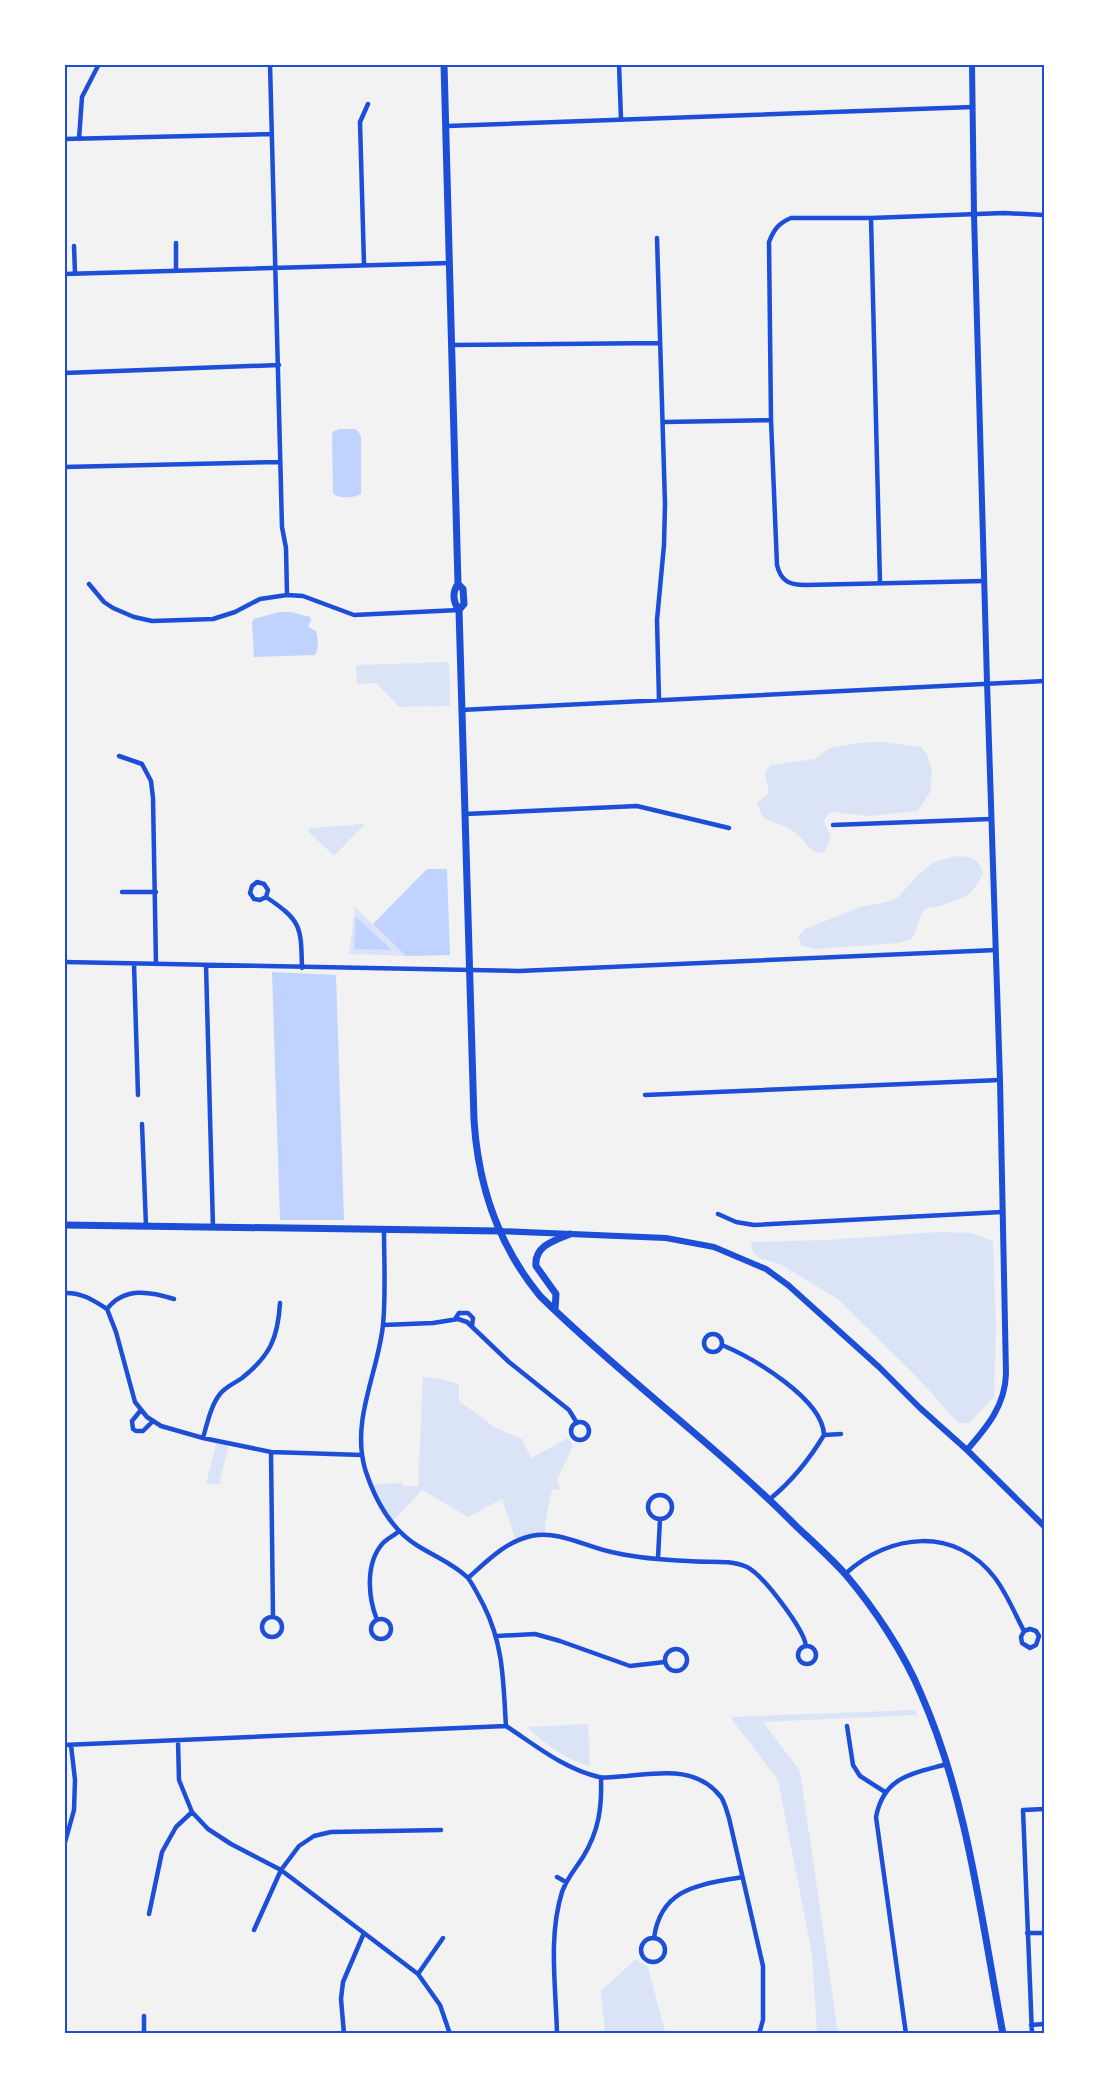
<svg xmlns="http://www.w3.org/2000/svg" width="1109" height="2098" font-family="'Alegreya Sans',sans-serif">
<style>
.green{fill:#dbe4f7}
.water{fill:#bfd3fe}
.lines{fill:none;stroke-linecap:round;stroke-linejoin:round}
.minor{stroke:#1d4ed8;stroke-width:4.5}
.tertiary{stroke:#1d4ed8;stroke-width:6}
.secondary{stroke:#1d4ed8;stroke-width:7}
.neatline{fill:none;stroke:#1d4ed8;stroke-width:2}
</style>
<rect width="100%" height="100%" fill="#f2f2f2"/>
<!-- green -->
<path class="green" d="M 449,662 L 450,706 L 399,707 L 376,683 L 357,684 L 356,665 Z
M 883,742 L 921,747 L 927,754 L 932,771 L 930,792 L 918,811 L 868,816 L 832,812 L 827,814 L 824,822 L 831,837 L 824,853 C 808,853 806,840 794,832 C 785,826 773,822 763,818 L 757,803 L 769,793 L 765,773 L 770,765 L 815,759 L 830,748 L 858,743 Z
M 365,824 L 334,856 L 308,831 L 310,828 Z
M 957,856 C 971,857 979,858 983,873 C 971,898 965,897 940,906 C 936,907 929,907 926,909 C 920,912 917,931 912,939 L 899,943 L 815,949 L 801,945 L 798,936 L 805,929 L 860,907 L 886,902 L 898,897 L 920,873 L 934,862 Z
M 355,907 L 406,956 L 349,954 Z
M 938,1232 L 971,1233 L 993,1241 L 996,1327 L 994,1397 L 969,1423 L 958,1423 L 917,1377 L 839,1300 L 780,1264 L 759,1258 L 752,1250 L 751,1242 L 827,1240 Z
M 423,1377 L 436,1378 L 459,1384 L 459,1401 L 496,1428 L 522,1439 L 531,1458 L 568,1438 L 573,1446 L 557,1480 L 560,1489 L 552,1490 L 545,1524 L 545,1535 L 516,1541 L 502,1499 L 468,1517 L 422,1490 L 391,1523 L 371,1484 L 403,1483 L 403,1486 L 418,1486 Z
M 217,1441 L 229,1444 L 220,1480 L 221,1484 L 206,1484 Z
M 915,1710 L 918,1715 L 763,1722 L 800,1771 L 838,2033 L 817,2033 L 812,1954 L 778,1780 L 730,1717 Z
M 588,1724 L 590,1766 C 568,1761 544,1743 527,1727 Z
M 636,1959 L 648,1967 L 665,2032 L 605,2033 L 601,1991 Z"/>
<!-- water -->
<path class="water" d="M 340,429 L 354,429 L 358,431 L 361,437 L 361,494 C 354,498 338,499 333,493 L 332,434 L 334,431 Z
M 279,612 L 291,612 L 310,617 L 311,620 L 308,627 L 316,631 C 318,638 319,649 315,655 L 254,657 L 252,622 L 254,619 Z
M 427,869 L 447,869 L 450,955 L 406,956 L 373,924 Z
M 356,917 L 391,949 L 391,950 L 354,949 Z
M 272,972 L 336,975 L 344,1220 L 280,1220 Z"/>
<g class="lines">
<!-- minor -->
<path class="minor" d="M 270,64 L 282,527 L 286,548 L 287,595
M 619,64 L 621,119
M 447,126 L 973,107
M 64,139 L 272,134
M 79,139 L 82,97 L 99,64
M 871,218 L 880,583
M 657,238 L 665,504 L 664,545 L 657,620 L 659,700
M 176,243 L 176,270
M 74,246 L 75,273
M 364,264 L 360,122 L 368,104
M 64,274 L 450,263
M 451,345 L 660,343
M 64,373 L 279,365
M 664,422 L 771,420
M 64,467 L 280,462
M 984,581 L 806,585 C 790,585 781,582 777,565 L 771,420 L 769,242 C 774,229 779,223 791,218 L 871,218 L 1004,213 L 1044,215
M 89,584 L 104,602 L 113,608 L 134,617 L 152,621 L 213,619 L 235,612 L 260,599 L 287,595 L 303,596 L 354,615 L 459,610
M 461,710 L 1044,681
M 119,756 L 142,764 L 151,781 L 153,798 L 156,964
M 465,814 L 637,806 L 729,828
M 833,825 L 991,819
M 122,892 L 156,892
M 266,897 L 260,900 L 254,899 L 250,893 L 252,886 L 257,882 L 264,884 L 268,890 L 266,897 C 302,921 301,927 302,968
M 64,962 L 519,971 L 996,950
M 134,964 L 138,1095
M 206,965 L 213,1228
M 645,1095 L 1000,1080
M 142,1124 L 146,1226
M 718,1214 L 736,1222 L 754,1225 L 1002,1212
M 384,1229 C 384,1261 386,1294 383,1325 C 378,1373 351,1420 365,1469 C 375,1500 390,1529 418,1546 C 434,1556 454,1564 468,1578 C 474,1586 479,1597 484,1606 C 504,1647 503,1681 506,1726
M 64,1293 C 81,1292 93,1300 107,1309 C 124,1287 149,1291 174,1299
M 107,1309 L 116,1332 L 135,1402 L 147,1417 L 161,1426 L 203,1438 L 271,1452 L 362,1455
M 455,1319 L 459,1313 L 468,1313 L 473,1318 L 472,1326
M 383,1325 L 433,1323 L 458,1319 L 467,1322 L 509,1362 L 569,1410 L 577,1423
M704 1343a9 9 0 1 1 18 0a9 9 0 1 1-18 0Z
M 722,1345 C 753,1358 823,1399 824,1435 C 809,1460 792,1481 770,1499
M 141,1410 L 132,1421 L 133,1429 L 136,1431 L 143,1431 L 153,1421
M571 1431a9 9 0 1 1 18 0a9 9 0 1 1-18 0Z
M 824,1435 L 841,1434
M 203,1438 C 207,1424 211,1405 220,1394 C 225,1387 235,1383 242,1378 C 270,1356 278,1338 280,1303
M 271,1452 L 273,1617
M648 1507a12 12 0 1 1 24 0a12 12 0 1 1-24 0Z
M 658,1558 L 660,1519
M 845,1574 C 890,1533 955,1526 995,1578 C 1007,1594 1015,1614 1024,1631 L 1021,1637 L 1022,1643 L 1030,1648 L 1036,1645 L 1039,1636 L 1036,1631 L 1030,1629 L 1024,1631
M 468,1578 C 487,1561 505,1542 531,1536 C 561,1530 587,1548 616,1553 C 639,1558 664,1560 688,1561 C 708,1563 729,1559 747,1567 C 763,1575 804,1629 806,1646
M262 1627a10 10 0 1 1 20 0a10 10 0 1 1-20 0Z
M371 1629a10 10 0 1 1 20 0a10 10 0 1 1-20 0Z
M 377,1620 C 368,1597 365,1563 383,1543 C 387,1539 393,1536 398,1532
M 497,1636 L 535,1634 L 560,1641 L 630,1666 L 665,1662
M798 1655a9 9 0 1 1 18 0a9 9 0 1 1-18 0Z
M665 1660a11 11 0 1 1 22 0a11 11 0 1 1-22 0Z
M 506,1726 C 535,1745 564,1769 599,1777 C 608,1779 618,1776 627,1776 C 661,1773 697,1766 721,1797 C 725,1803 727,1812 729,1818 L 763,1966 L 763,2020 L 759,2034
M 847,1726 L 853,1765 L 860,1776 L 885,1792
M 178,1741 L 179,1780 L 192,1812 L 208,1829 L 231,1844 L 281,1870 L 418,1974 L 440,2005 L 450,2034
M 64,1745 L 506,1726
M 64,1846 L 74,1810 L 75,1780 L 71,1745
M 557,1877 L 566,1882
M 149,1914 L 162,1852 L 176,1827 L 192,1812
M 254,1930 L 281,1870 L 299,1846 L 314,1836 L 331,1832 L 441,1830
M 1027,1933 L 1044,1933
M 654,1938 C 661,1887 700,1885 742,1877
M641 1950a12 12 0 1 1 24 0a12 12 0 1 1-24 0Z
M 418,1974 L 443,1938
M 144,2016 L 144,2034
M 1031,2025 L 1044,2024
M 344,2034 L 341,1999 L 343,1982 L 364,1933
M 557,2034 C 556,1987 548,1937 562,1892 C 567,1878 576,1868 583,1857 C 599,1831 602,1807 601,1778
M 906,2034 L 876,1817 C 884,1776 912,1774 947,1764
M 1032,2034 L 1023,1810 L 1044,1809"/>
<!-- tertiary -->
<path class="tertiary" d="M 499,1231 L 666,1238 L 714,1247 L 766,1269 L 788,1285 L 879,1367 L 920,1408 L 967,1450 L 1044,1526
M 967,1450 C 987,1427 1005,1406 1006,1374 L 1000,1080 L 987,682 L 974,214 L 972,64"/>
<!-- secondary -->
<path class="secondary" d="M 444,64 L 458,584 C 452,592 453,602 459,610 L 474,1120 C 478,1185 498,1245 540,1296 C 622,1377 716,1445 797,1527 C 813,1542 831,1558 846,1575 C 874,1608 904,1653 921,1694 C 968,1801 981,1919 1003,2034
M 458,584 L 463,589 L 464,604 L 459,610
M 64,1225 L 499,1231
M 555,1310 L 556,1294 L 536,1266 C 534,1246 555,1240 570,1234"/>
</g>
<!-- border -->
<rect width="1109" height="2098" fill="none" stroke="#ffffff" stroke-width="132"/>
<rect x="66" y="66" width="977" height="1966" class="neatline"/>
</svg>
